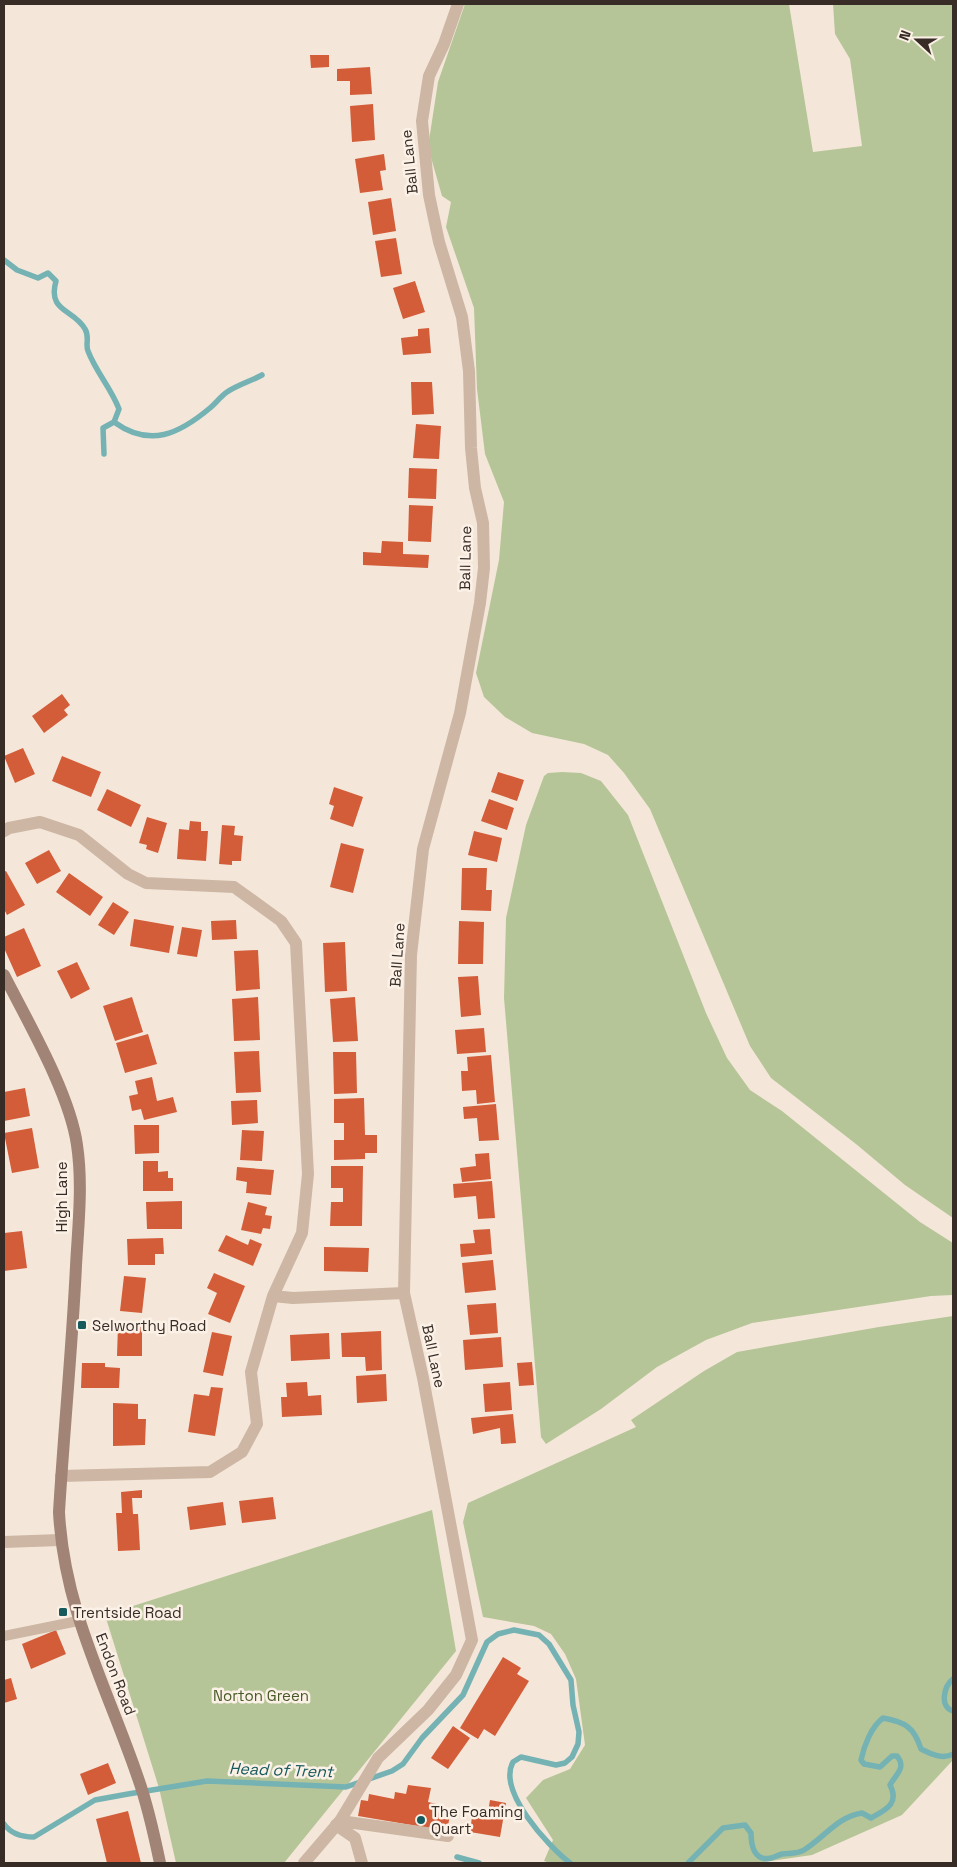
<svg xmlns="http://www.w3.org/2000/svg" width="957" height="1867" font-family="'Space Grotesk',sans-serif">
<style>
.green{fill:#b6c598}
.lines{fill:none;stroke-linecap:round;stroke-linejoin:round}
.stream{stroke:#75b2b4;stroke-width:5.5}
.building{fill:#d35c39}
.service{stroke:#cdb6a4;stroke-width:10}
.minor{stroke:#cdb6a4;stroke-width:12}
.tertiary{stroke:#cdb6a4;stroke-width:12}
.secondary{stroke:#a18475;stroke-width:12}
.poi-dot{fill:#175a5e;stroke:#fbf1e6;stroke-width:2}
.labels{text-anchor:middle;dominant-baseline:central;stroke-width:5;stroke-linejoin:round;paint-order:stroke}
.street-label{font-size:15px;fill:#382c26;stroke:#fbf1e6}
.poi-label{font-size:15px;fill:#382c26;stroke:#fbf1e6;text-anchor:start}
.park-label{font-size:15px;fill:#475927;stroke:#fbf1e6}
.water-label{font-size:16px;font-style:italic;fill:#175a5e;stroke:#fbf1e6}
</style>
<rect width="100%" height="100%" fill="#f4e7d9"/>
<!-- green -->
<path class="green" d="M 465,4 L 789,4 L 813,152 L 862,146 L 850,59 L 835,34 L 833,4 L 953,4 L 953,1218 L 905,1185 L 856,1144 L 771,1078 L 750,1046 L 650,809 L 624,773 L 608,755 L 584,744 L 532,733 L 505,717 L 484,697 L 476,673 L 499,560 L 504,502 L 485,454 L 477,389 L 474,308 L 446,227 L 451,202 L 442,196 L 428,147 L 438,82 Z
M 562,772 L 581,773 L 601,781 L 628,815 L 706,1013 L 727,1058 L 750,1090 L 782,1111 L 920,1222 L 953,1243 L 953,1295 L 931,1296 L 752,1323 L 706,1340 L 657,1367 L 601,1409 L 546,1444 L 541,1437 L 504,998 L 506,918 L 526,825 L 544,776 L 548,773 Z
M 953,1316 L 953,1760 L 902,1815 L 812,1855 L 757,1863 L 550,1863 L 544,1861 L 553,1840 L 526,1798 L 543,1780 L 570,1769 L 585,1745 L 576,1679 L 565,1654 L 551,1634 L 534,1626 L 483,1617 L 463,1522 L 468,1503 L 636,1427 L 631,1420 L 704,1371 L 737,1352 L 879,1327 Z
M 432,1510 L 456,1651 L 284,1863 L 176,1863 L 159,1788 L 105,1615 Z"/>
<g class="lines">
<!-- stream -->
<path class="stream" d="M 4,260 L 17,270 L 38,278 L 48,273 L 56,281 C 47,312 74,309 85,329 C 90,337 85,344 88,351 C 96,372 111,388 119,409 L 114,422 L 103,428 L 104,454
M 114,422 C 150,448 179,434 210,408 C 216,403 221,396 227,392 C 237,385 251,381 262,375
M 953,1679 C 944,1686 939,1707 953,1711
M 4,1824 C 11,1834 22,1837 34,1837 L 95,1800 L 128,1794 L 207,1781 L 346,1787 L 392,1771 L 403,1764 L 422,1738 L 463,1695 L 487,1642 L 498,1634 L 514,1630 L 539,1635 L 549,1644 L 571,1680 L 573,1705 L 579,1732 L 578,1744 L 572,1757 L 565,1763 L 556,1765 L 521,1757 L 513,1762 C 497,1791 548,1846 570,1863
M 457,1857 L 479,1863
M 688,1863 L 723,1828 L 745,1825 L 751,1833 C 751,1845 754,1862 771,1858 C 775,1857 778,1855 782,1854 C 789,1853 798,1854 804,1850 C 825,1837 837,1817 862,1813 L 871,1818 C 885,1810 900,1804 890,1785 C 895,1775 907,1768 897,1756 L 892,1756 L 880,1767 L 864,1764 L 861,1760 C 864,1746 871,1727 883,1718 C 905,1722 914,1727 921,1749 C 931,1754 943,1760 953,1754"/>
</g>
<!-- building -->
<path class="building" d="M 310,55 L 329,55 L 329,67 L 311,68 Z
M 370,67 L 372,94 L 350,95 L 350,81 L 337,81 L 337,69 Z
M 373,104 L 375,140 L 352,142 L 350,106 Z
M 384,154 L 386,170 L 380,171 L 383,190 L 360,193 L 355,159 Z
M 391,198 L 396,231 L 373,235 L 368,202 Z
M 396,238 L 402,274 L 381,277 L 375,241 Z
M 415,281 L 425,312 L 403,319 L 393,288 Z
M 429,328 L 431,353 L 403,355 L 401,338 L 418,336 L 418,329 Z
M 411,382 L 432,382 L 434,414 L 412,415 Z
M 416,424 L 441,426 L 439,459 L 413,458 Z
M 409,468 L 437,469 L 436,499 L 408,498 Z
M 409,505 L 433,506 L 431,542 L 408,541 Z
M 382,541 L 403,542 L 403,554 L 429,555 L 428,568 L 363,565 L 363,552 L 381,553 Z
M 62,694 L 70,705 L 64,710 L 68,715 L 44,733 L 32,716 Z
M 23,748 L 35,774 L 15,783 L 4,756 Z
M 62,756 L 101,772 L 91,797 L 52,781 Z
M 498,772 L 524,780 L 517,801 L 491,792 Z
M 334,787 L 363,797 L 353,827 L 330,819 L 334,806 L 329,804 Z
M 107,789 L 141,805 L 131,827 L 97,810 Z
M 489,799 L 514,808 L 507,830 L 481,821 Z
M 147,817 L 167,823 L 158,853 L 146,849 L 147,845 L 139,843 Z
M 190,821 L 201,822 L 201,831 L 208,831 L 206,861 L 177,859 L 179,829 L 189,830 Z
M 222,825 L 235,826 L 234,835 L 243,836 L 241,861 L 232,861 L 232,865 L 219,864 Z
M 474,831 L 502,838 L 497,862 L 468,855 Z
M 341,843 L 364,849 L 353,893 L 330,887 Z
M 49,850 L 61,871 L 37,884 L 25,863 Z
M 462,868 L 487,868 L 486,890 L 492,890 L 491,911 L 461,910 Z
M 6,871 L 25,905 L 7,915 L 4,909 L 4,872 Z
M 69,873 L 103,897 L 90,916 L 56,892 Z
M 113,902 L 129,912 L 114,935 L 98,925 Z
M 134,919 L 174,926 L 169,953 L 130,946 Z
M 236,920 L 237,939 L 212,940 L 211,921 Z
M 459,921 L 484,922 L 483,964 L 458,964 Z
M 182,927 L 202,930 L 197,957 L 177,954 Z
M 24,928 L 41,966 L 17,977 L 4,948 L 4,937 Z
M 345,942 L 347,991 L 325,992 L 323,943 Z
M 258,950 L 260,989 L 236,991 L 234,951 Z
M 77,962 L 90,989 L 71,999 L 57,971 Z
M 478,976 L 481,1015 L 461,1017 L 458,977 Z
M 132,997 L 143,1032 L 115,1041 L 103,1006 Z
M 258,997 L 260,1040 L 234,1041 L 232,999 Z
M 355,997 L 358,1041 L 333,1042 L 330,999 Z
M 484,1028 L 486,1052 L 457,1054 L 455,1030 Z
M 148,1034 L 157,1064 L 125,1073 L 116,1043 Z
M 259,1051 L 261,1092 L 236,1093 L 234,1052 Z
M 333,1052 L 356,1052 L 357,1093 L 334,1094 Z
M 491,1055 L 495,1102 L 477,1104 L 476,1090 L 462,1091 L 461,1071 L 468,1071 L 467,1057 Z
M 152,1077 L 157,1101 L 173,1097 L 177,1112 L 144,1120 L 141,1109 L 132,1111 L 129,1096 L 138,1094 L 135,1081 Z
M 25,1088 L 30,1116 L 4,1121 L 4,1092 Z
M 364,1098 L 365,1135 L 377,1135 L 377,1153 L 365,1153 L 365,1159 L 334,1160 L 334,1140 L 344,1140 L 344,1123 L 334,1123 L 334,1099 Z
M 257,1100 L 258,1123 L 232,1125 L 231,1101 Z
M 496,1104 L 499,1140 L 479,1141 L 477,1118 L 464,1119 L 463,1107 Z
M 134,1125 L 159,1125 L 159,1153 L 135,1154 Z
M 32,1128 L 39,1168 L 12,1173 L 4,1133 Z
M 242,1130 L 264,1131 L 262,1161 L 240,1160 Z
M 489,1153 L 491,1179 L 462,1182 L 460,1168 L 476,1166 L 475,1154 Z
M 143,1161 L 158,1161 L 158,1172 L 168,1171 L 168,1178 L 173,1178 L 173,1191 L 143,1191 Z
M 331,1166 L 363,1166 L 362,1226 L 330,1226 L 331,1202 L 343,1202 L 343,1188 L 331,1188 Z
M 237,1167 L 274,1170 L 271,1195 L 246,1193 L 247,1182 L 236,1180 Z
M 492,1181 L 495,1218 L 478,1219 L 476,1196 L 454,1198 L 453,1184 Z
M 182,1201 L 182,1229 L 147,1229 L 146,1202 Z
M 248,1202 L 267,1207 L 265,1215 L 272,1216 L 270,1229 L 263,1228 L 261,1234 L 241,1230 Z
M 490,1229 L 492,1254 L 461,1257 L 460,1244 L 475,1243 L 473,1230 Z
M 22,1231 L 27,1268 L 4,1271 L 4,1233 Z
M 226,1235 L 248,1245 L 250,1239 L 262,1244 L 253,1266 L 218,1251 Z
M 163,1238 L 164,1254 L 155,1254 L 155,1265 L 128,1265 L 127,1239 Z
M 324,1247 L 369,1248 L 368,1272 L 324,1271 Z
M 493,1260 L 496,1290 L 465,1293 L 462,1263 Z
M 214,1273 L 245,1286 L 230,1323 L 208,1314 L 217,1293 L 207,1288 Z
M 124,1276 L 146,1278 L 142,1313 L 120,1311 Z
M 496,1303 L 498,1333 L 470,1335 L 467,1305 Z
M 118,1325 L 142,1325 L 142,1356 L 117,1356 Z
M 381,1331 L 382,1370 L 366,1371 L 365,1357 L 342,1357 L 341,1333 Z
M 212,1332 L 232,1336 L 223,1376 L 203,1372 Z
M 329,1333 L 330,1359 L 291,1361 L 290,1335 Z
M 501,1337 L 503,1367 L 465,1370 L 463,1340 Z
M 532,1362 L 534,1385 L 519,1386 L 517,1363 Z
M 82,1363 L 105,1363 L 105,1367 L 120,1368 L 119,1388 L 81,1388 Z
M 386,1374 L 387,1401 L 357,1403 L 356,1376 Z
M 307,1382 L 308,1396 L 321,1395 L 322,1415 L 282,1417 L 281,1397 L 287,1397 L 286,1383 Z
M 510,1382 L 512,1410 L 485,1412 L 483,1384 Z
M 211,1387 L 223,1388 L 215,1436 L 188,1432 L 194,1394 L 209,1396 Z
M 113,1403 L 138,1404 L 138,1419 L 146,1419 L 145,1445 L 113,1446 Z
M 513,1414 L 516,1443 L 501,1444 L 500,1428 L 473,1434 L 471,1418 Z
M 142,1490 L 142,1498 L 132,1498 L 133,1514 L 138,1514 L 140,1550 L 118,1551 L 116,1513 L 122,1513 L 121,1492 Z
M 273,1497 L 276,1519 L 242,1523 L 239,1501 Z
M 223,1502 L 226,1525 L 190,1530 L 187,1507 Z
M 56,1630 L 66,1654 L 31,1669 L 22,1644 Z
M 503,1657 L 521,1668 L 517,1674 L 529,1681 L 495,1736 L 484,1729 L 478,1739 L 460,1728 Z
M 11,1678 L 17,1699 L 4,1703 L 4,1680 Z
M 453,1726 L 470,1738 L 448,1769 L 431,1758 Z
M 108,1763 L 116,1783 L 88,1795 L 80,1774 Z
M 408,1785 L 431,1788 L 428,1802 L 437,1804 L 435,1812 L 450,1815 L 447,1831 L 358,1816 L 361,1800 L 368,1801 L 369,1794 L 394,1799 L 395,1792 L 406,1794 Z
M 490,1800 L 506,1803 L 500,1837 L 470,1832 L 472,1817 L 476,1818 L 477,1811 L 488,1812 Z
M 128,1811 L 141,1863 L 107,1863 L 96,1819 Z"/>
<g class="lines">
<!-- service -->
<path class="service" d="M 4,1636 L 78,1621"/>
<!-- minor -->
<path class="minor" d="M 4,831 L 9,828 L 40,822 L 79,835 L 128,874 L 146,883 L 234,887 L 281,921 L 296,943 L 308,1174 L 302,1233 L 273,1296 L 251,1372 L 257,1424 L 242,1452 L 210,1472 L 61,1476
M 273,1296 L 293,1298 L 404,1293
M 4,1542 L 60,1540
M 340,1821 L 448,1836
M 336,1825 L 355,1838 L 362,1863"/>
<!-- tertiary -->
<path class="tertiary" d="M 304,1863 L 340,1821 L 378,1758 L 428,1710 L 456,1675 L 472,1640 L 423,1378 L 404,1293 L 411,955 L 423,849 L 460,713 L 480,603 L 484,568 L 483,523 L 475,488 L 471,448 L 469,371 L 462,317 L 439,242 L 429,195 L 422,121 L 429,76 L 444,44 L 458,4"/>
<!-- secondary -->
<path class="secondary" d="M 4,975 C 28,1022 70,1094 77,1145 C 83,1185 78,1227 76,1266 C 72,1348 64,1430 59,1512 C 64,1610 107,1687 138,1778 C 148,1806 154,1834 160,1863"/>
</g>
<!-- markers -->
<g class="poi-dot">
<rect x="77" y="1320" width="10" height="10" rx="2.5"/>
<rect x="58" y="1607" width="10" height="10" rx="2.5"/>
<circle cx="421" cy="1820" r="5"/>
</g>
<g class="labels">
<!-- street labels -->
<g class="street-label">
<text transform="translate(409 162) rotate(-96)">Ball Lane</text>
<text transform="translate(465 558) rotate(-89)">Ball Lane</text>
<text transform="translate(397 955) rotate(-86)">Ball Lane</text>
<text transform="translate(61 1197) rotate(-90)">High Lane</text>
<text transform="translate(434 1356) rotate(78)">Ball Lane</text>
<text transform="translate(116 1674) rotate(69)">Endon Road</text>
</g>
<!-- poi labels -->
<g class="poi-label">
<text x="92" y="1325">Selworthy Road</text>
<text x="73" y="1612">Trentside Road</text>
<text x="431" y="1811">The Foaming<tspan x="431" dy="17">Quart</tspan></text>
</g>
<!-- park labels -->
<g class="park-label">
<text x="261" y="1695">Norton Green</text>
</g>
<!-- water labels -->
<g class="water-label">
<text transform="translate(281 1770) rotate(2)">Head of Trent</text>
</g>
</g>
<!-- border -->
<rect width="957" height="1867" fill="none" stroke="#382c26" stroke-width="10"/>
<!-- north arrow -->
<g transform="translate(917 40) rotate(291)" stroke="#fbf1e6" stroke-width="4" paint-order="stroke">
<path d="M0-4L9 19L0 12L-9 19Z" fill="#382c26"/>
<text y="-8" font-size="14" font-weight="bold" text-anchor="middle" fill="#382c26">N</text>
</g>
</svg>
